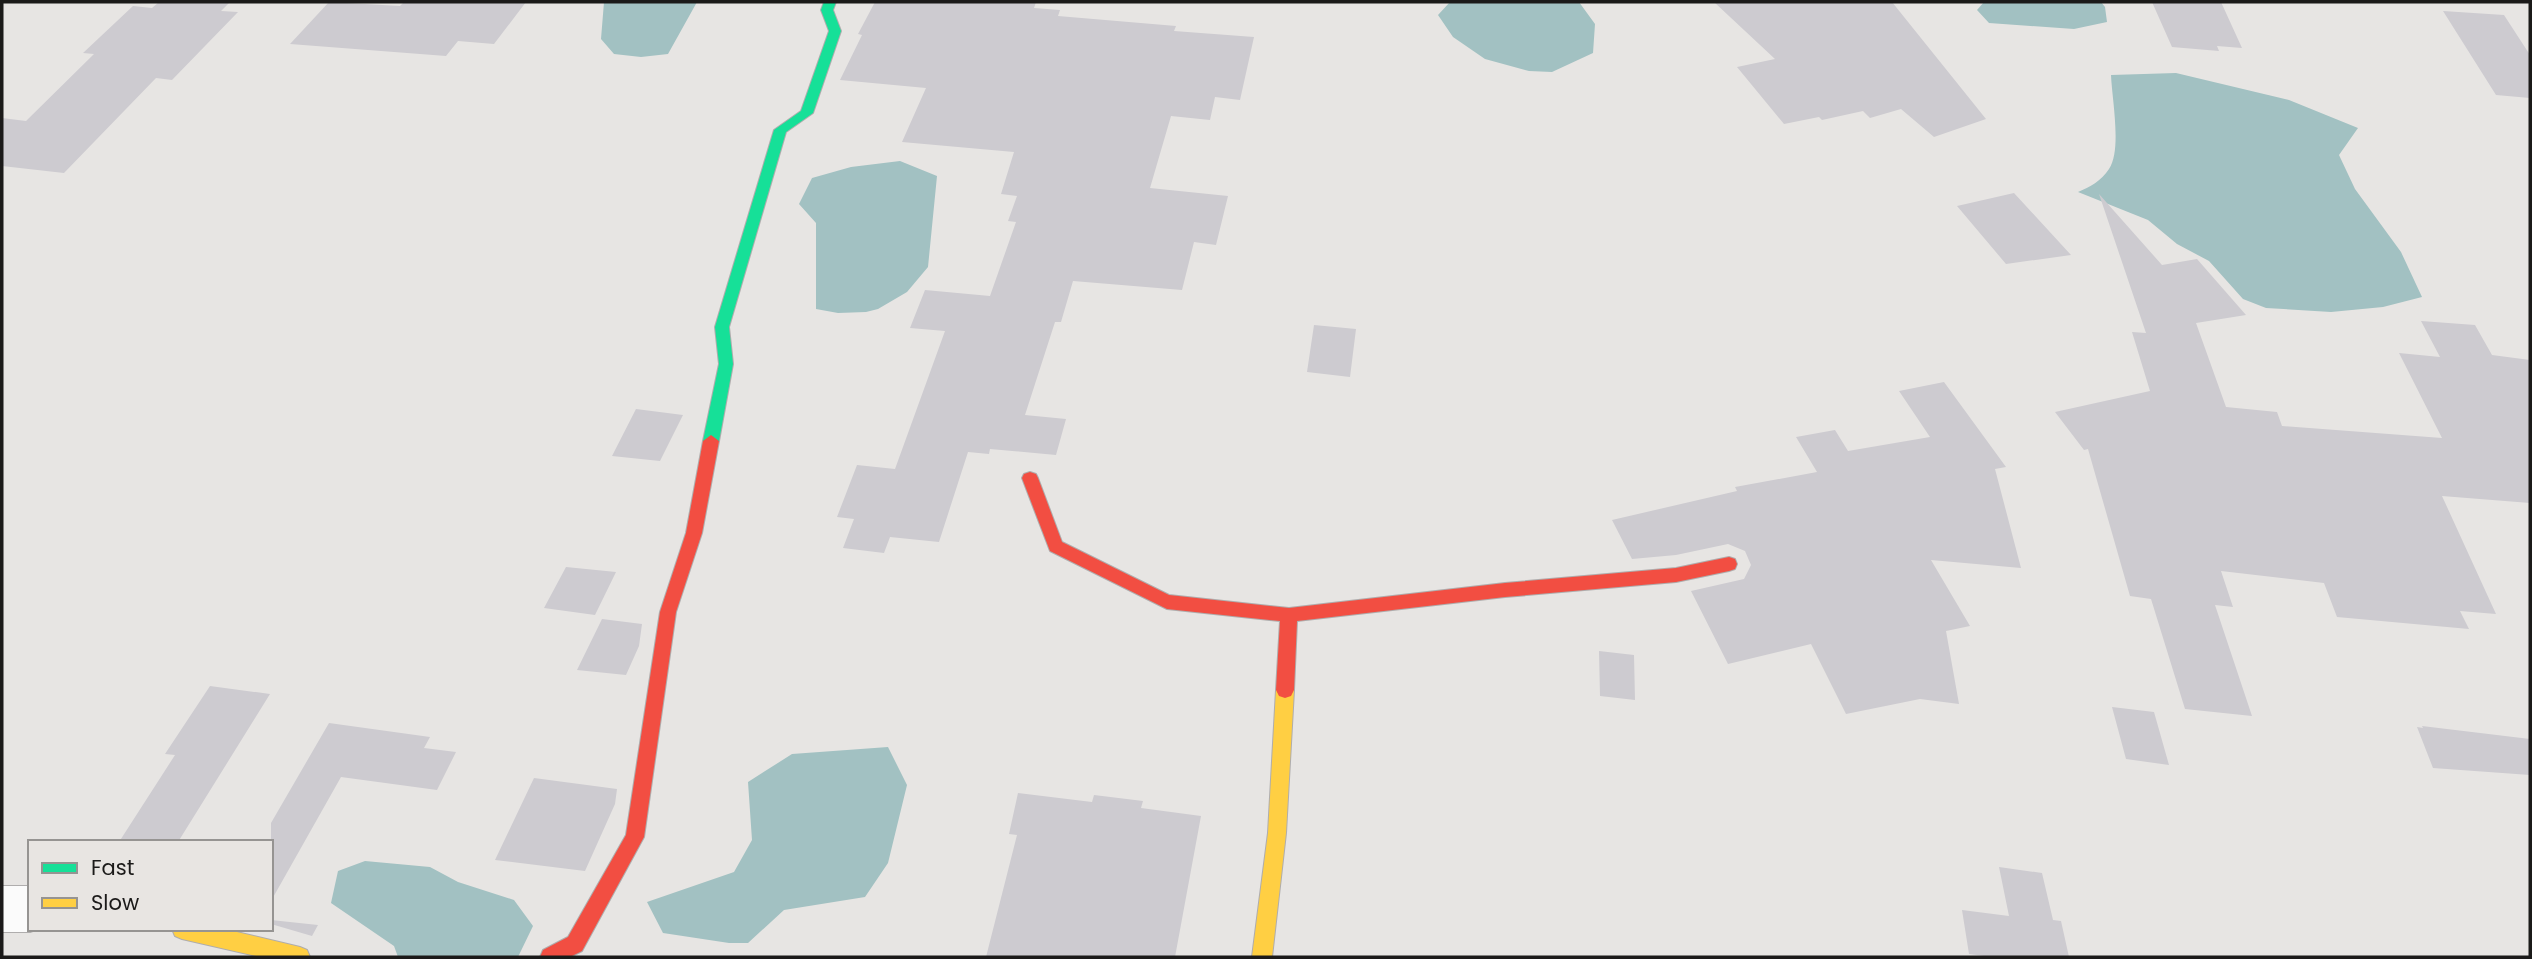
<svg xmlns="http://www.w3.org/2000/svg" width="2532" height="959" font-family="Poppins,sans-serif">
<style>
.water{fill:#a2c1c2}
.building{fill:#cdcbd0}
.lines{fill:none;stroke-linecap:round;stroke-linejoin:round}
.street-casing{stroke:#afadad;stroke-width:2}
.fast-casing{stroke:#afadad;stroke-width:2}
.slow-casing{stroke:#afadad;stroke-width:2}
.jam-casing{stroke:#afadad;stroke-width:2}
.street{fill:#fbfbfb;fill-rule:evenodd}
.fast{fill:#16e098;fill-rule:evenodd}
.slow{fill:#ffcf43;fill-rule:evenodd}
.jam{fill:#f24e42;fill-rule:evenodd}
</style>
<rect width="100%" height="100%" fill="#e7e5e3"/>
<!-- water -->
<path class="water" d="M 604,2 L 697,2 L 668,54 L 641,57 L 614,54 L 601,39 Z
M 1450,2 L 1579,2 L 1595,24 L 1593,53 L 1552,72 L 1529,71 L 1485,59 L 1453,37 L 1438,15 Z
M 1984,2 L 2101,2 L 2105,7 L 2107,22 L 2074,29 L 1989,23 L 1977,10 Z
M 2176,73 L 2289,100 L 2358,128 L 2339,155 L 2355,189 L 2401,252 L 2422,297 L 2383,307 L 2331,312 L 2266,308 L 2243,299 L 2209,261 L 2177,244 L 2148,220 L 2078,192 C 2090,187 2101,181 2109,169 C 2122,150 2112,99 2111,75 Z
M 900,161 L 937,176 L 928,267 L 907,292 L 878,309 L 866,312 L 838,313 L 816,309 L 816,223 L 799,204 L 812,178 L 851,167 Z
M 888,747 L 907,785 L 888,863 L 865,897 L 784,910 L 748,943 L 729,943 L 663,933 L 647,902 L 734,872 L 752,840 L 748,782 L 792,754 Z
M 365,861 L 430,867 L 458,882 L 514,900 L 533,926 L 518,957 L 398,957 L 394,946 L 331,903 L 338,871 Z"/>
<!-- building -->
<path class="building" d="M 159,2 L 230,2 L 221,11 L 238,12 L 172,80 L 156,78 L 64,173 L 2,166 L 2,118 L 26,121 L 94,54 L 83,53 L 133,6 L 152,8 Z
M 329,2 L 400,6 L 404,2 L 526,2 L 494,44 L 458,41 L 446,56 L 290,44 Z
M 875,2 L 1036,2 L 1034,8 L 1060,10 L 1058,16 L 1176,26 L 1174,31 L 1254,37 L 1240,100 L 1215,97 L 1210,120 L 1171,116 L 1150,188 L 1228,196 L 1216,245 L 1194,242 L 1182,290 L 1073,281 L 1061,322 L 1055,322 L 1025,415 L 1066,419 L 1056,455 L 990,449 L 989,454 L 968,452 L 939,542 L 890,537 L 884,553 L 843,548 L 854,519 L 837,517 L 857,465 L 895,469 L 945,331 L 910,328 L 925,290 L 990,296 L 1016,222 L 1008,221 L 1017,196 L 1001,194 L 1014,152 L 902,142 L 926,88 L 840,80 L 862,35 L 858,34 Z
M 1714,2 L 1892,2 L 1986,119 L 1934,137 L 1901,109 L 1870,118 L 1863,111 L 1822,120 L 1819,117 L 1784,124 L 1737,67 L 1775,59 Z
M 2152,2 L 2221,2 L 2242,48 L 2217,46 L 2219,51 L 2172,47 Z
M 2443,11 L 2504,15 L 2530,55 L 2530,98 L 2496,95 Z
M 2014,193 L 2071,255 L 2006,264 L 1957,206 Z
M 2099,194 L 2162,265 L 2197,259 L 2246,315 L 2196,323 L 2226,407 L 2277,412 L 2282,426 L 2442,438 L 2399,353 L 2440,357 L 2421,321 L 2475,325 L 2492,355 L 2530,360 L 2530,503 L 2442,496 L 2496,614 L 2460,611 L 2469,629 L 2337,617 L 2324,583 L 2221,571 L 2233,607 L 2215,605 L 2252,716 L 2185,709 L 2151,599 L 2130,596 L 2088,449 L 2084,450 L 2055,412 L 2150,391 L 2132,332 L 2146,333 Z
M 1314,325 L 1356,329 L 1350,377 L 1307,372 Z
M 1944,382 L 2006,467 L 1995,469 L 2021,568 L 1931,560 L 1970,626 L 1946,631 L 1959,704 L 1920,699 L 1846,714 L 1811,644 L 1728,664 L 1691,591 L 1744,579 L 1751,565 L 1745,551 L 1728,544 L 1676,555 L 1632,559 L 1612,520 L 1737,491 L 1735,487 L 1817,472 L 1796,437 L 1835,430 L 1848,451 L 1930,437 L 1899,391 Z
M 636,409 L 683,415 L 660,461 L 612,456 Z
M 566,567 L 616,572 L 595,615 L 544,608 Z
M 602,619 L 642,624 L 639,646 L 626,675 L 577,670 Z
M 1599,651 L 1634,655 L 1635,700 L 1600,696 Z
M 210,686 L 270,694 L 178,842 L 119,842 L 175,755 L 165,754 Z
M 2112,707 L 2154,712 L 2169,765 L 2126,759 Z
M 329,723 L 430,737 L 424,748 L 456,752 L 437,790 L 341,777 L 271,901 L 271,823 Z
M 2422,726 L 2530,739 L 2530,775 L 2433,768 L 2417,727 L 2423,728 Z
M 534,778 L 617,789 L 615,804 L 585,871 L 495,860 Z
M 1018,793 L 1092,802 L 1094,795 L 1143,801 L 1141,808 L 1201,816 L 1175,957 L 986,957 L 1017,835 L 1009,834 Z
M 1999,867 L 2042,873 L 2053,920 L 2061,921 L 2069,957 L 1992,957 L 1969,954 L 1962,910 L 2009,916 Z
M 271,920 L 318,925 L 312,936 L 271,924 Z"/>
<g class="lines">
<defs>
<path id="street" d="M 2,886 L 30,886 L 30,929 L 38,929 L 30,932 L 2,932 Z"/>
<path id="fast" d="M 824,2 L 836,2 L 833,10 L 841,31 L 813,113 L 786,132 L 729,327 L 733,364 L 719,441 L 711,447 L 703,441 L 719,364 L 715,327 L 774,130 L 801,111 L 829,31 L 821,10 Z"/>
<path id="slow" d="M 1285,682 L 1291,684 L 1294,690 L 1286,833 L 1272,957 L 1252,957 L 1268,833 L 1276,690 L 1279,684 Z
M 172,929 L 224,929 L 300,947 L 307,950 L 310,957 L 260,957 L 182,939 L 175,936 Z"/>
<path id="jam" d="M 711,435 L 719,441 L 702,533 L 676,612 L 644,837 L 582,951 L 570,957 L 540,957 L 543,950 L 568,937 L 626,835 L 660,612 L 686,533 L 703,441 Z
M 1030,472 L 1036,474 L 1038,478 L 1062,542 L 1169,595 L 1289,608 L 1505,583 L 1676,568 L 1729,557 L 1735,559 L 1737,564 L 1735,569 L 1729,571 L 1676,582 L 1505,597 L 1297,621 L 1294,690 L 1291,696 L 1285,698 L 1279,696 L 1276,690 L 1280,621 L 1167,609 L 1050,551 L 1022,478 L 1024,474 Z"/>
</defs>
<!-- street casing -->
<use href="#street" class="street-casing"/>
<!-- fast casing -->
<use href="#fast" class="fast-casing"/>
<!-- slow casing -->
<use href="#slow" class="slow-casing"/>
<!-- jam casing -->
<use href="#jam" class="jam-casing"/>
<!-- street -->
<use href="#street" class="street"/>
<!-- fast -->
<use href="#fast" class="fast"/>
<!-- slow -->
<use href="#slow" class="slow"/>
<!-- jam -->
<use href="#jam" class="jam"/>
</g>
<!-- border -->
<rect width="2532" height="959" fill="none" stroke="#1b1a19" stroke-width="7"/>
<!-- legend -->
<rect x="28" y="840" width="245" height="91" fill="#e8e5e2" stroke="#969492" stroke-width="2"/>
<rect x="42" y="863" width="35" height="10" fill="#16e098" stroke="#969492" stroke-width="2"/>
<text x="91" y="875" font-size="21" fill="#1b1a19">Fast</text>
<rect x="42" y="898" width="35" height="10" fill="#ffcf43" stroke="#969492" stroke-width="2"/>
<text x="91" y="910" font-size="21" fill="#1b1a19">Slow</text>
</svg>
